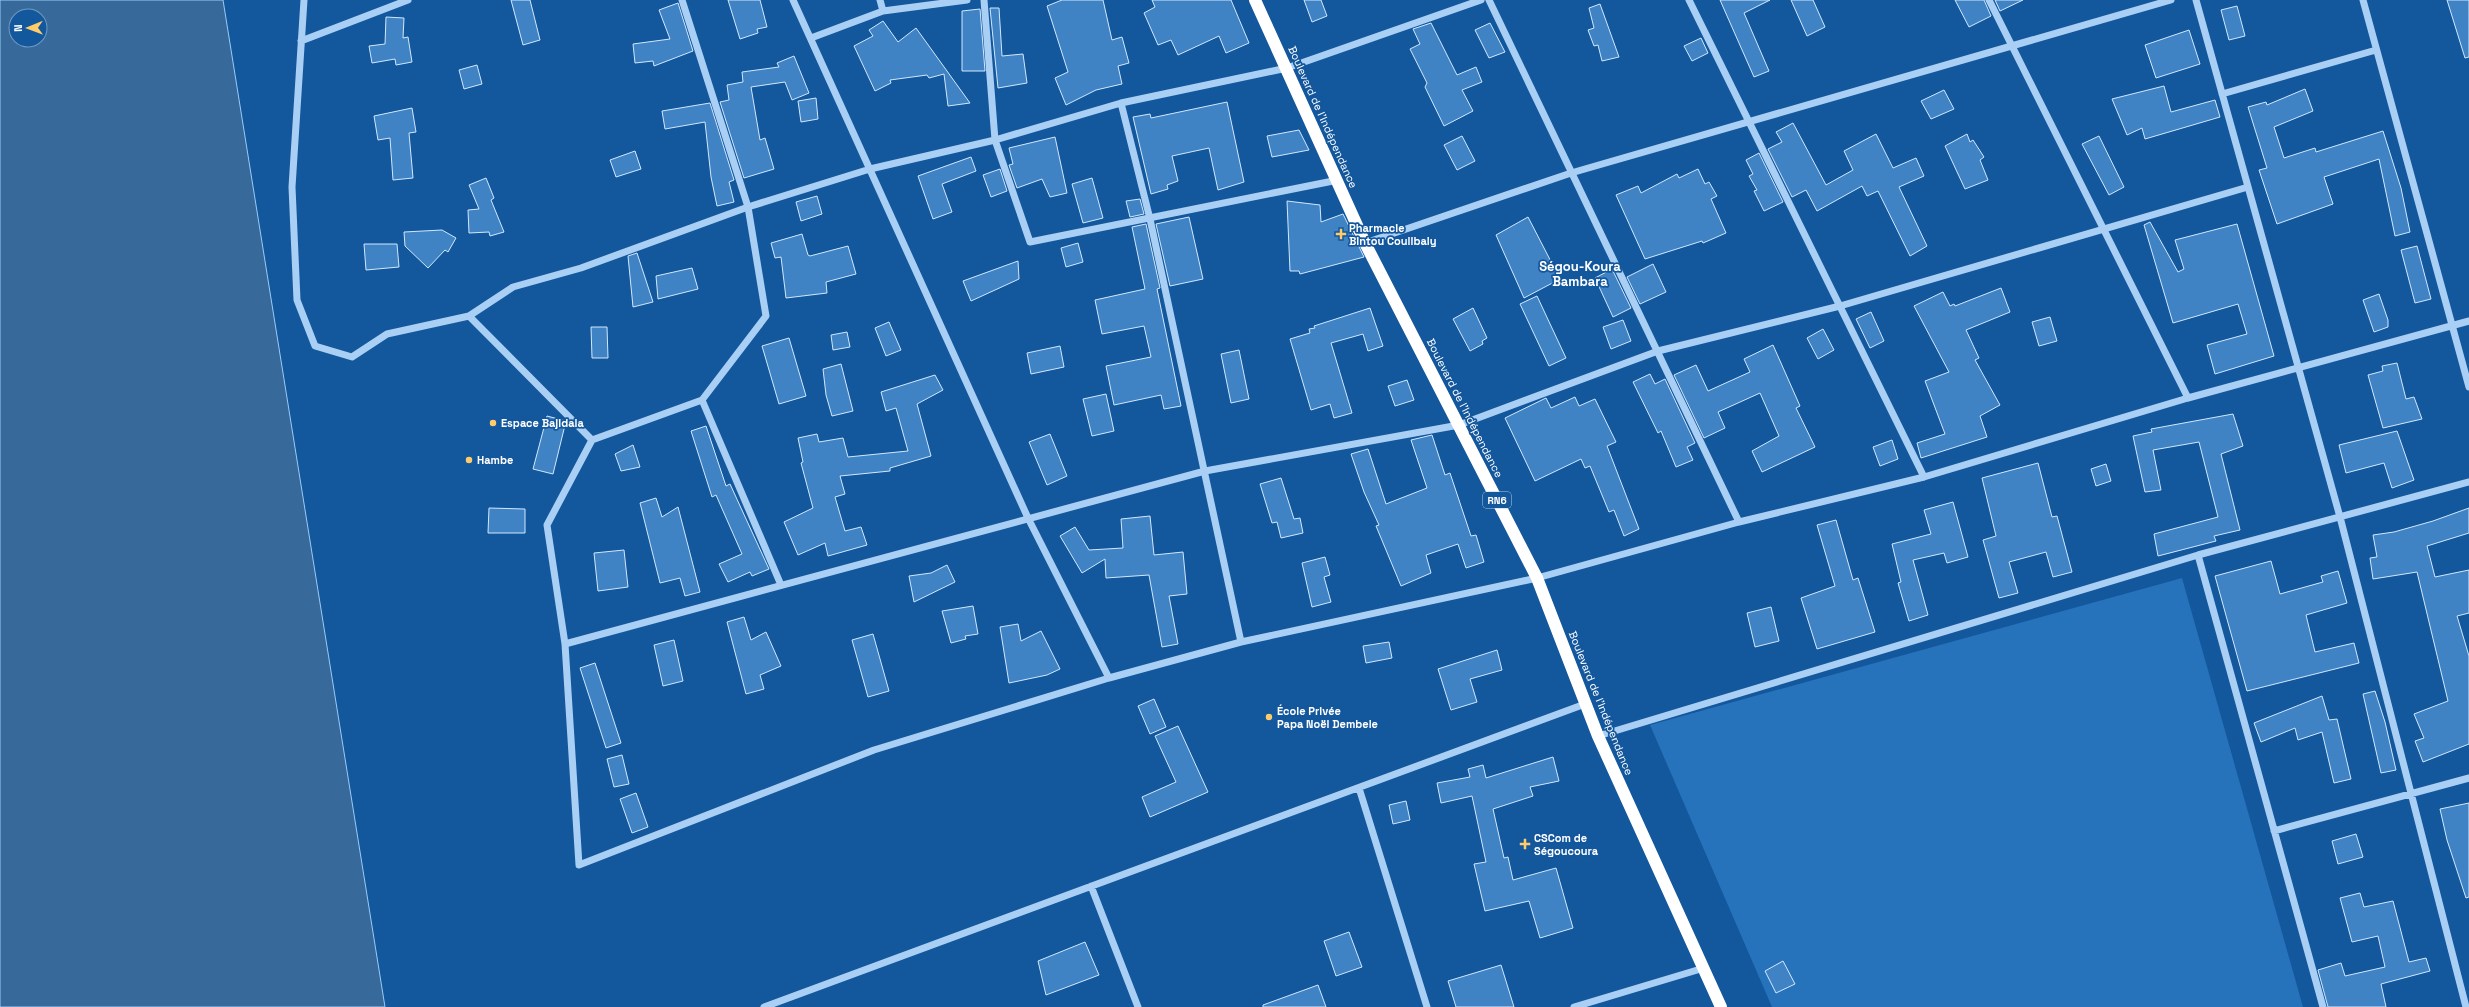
<svg xmlns="http://www.w3.org/2000/svg" width="2469" height="1007" font-family="'Space Grotesk',sans-serif">
<style>
.green{fill:#2672bb}
.water{fill:#38699b;stroke:#9bcbf7;fill-rule:evenodd}
.building{fill:#4083c5;stroke:#d1e8fd}
.lines{fill:none;stroke-linecap:round;stroke-linejoin:round}
.minor{stroke:#a9cff4;stroke-width:7}
.highway{stroke:#fff;stroke-width:12}
.poi-dot{fill:#ffcc6c;stroke:#13579d;stroke-width:1.5}
.labels{text-anchor:middle;dominant-baseline:central;stroke-width:3.5;stroke-linejoin:round;paint-order:stroke}
.shield{fill:#13579d;stroke:#b8cde2;stroke-width:1}
.shield-label{font-size:10px;font-weight:bold;fill:#fff}
.street-label{font-size:11px;fill:#fff;stroke:#13579d}
.poi-label{font-size:11px;font-weight:bold;fill:#fff;stroke:#13579d;text-anchor:start}
.quarter-label{font-size:13px;font-weight:bold;fill:#fff;stroke:#13579d}
</style>
<rect width="100%" height="100%" fill="#13579d"/>
<!-- green -->
<path class="green" d="M 2182,578 L 2303,1007 L 1772,1007 L 1650,725 Z"/>
<!-- water -->
<path class="water" d="M 0,0 L 223,0 L 385,1007 L 0,1007 ZM 16,16 L 40,16 L 40,40 L 16,40 Z"/>
<!-- building -->
<path class="building" d="M 511,0 L 530,0 L 540,40 L 523,45 Z
M 728,0 L 760,0 L 767,27 L 757,29 L 758,33 L 740,39 Z
M 1062,0 L 1103,0 L 1112,40 L 1122,37 L 1129,63 L 1118,66 L 1122,84 L 1096,90 L 1066,105 L 1055,78 L 1068,72 L 1047,6 Z
M 1152,0 L 1231,0 L 1249,43 L 1226,53 L 1219,36 L 1178,55 L 1171,40 L 1158,45 L 1144,13 L 1155,7 Z
M 1304,0 L 1321,0 L 1327,16 L 1312,22 Z
M 1720,0 L 1770,0 L 1744,13 L 1769,71 L 1754,77 Z
M 1791,0 L 1813,0 L 1825,27 L 1807,36 Z
M 1955,0 L 1984,0 L 1991,16 L 1969,27 Z
M 1995,0 L 2023,0 L 2000,11 Z
M 2447,0 L 2469,0 L 2469,57 L 2465,58 Z
M 678,3 L 693,51 L 654,66 L 653,61 L 635,63 L 633,44 L 670,39 L 659,10 Z
M 1600,4 L 1619,57 L 1602,61 L 1598,45 L 1594,46 L 1588,30 L 1594,28 L 1589,8 Z
M 2237,6 L 2245,36 L 2229,40 L 2221,10 Z
M 990,8 L 999,8 L 1002,56 L 1023,54 L 1027,83 L 998,88 Z
M 980,9 L 985,71 L 962,71 L 962,11 Z
M 386,17 L 404,18 L 403,38 L 408,37 L 412,62 L 396,65 L 395,59 L 372,63 L 369,46 L 385,44 Z
M 883,21 L 898,42 L 916,28 L 970,103 L 948,106 L 944,74 L 929,78 L 927,75 L 890,80 L 891,83 L 875,91 L 854,46 L 873,36 L 869,30 Z
M 1431,23 L 1457,75 L 1476,67 L 1482,82 L 1462,90 L 1473,111 L 1444,126 L 1425,87 L 1427,83 L 1410,49 L 1420,44 L 1413,29 Z
M 1490,23 L 1505,52 L 1489,58 L 1475,30 Z
M 2189,30 L 2200,64 L 2156,78 L 2145,45 Z
M 1701,38 L 1708,53 L 1692,61 L 1684,46 Z
M 794,56 L 809,93 L 792,100 L 785,82 L 751,87 L 760,140 L 765,138 L 774,169 L 744,178 L 720,102 L 729,100 L 727,85 L 743,82 L 742,72 L 779,67 L 777,63 Z
M 477,65 L 482,84 L 464,89 L 459,70 Z
M 2164,86 L 2171,112 L 2215,100 L 2220,117 L 2145,139 L 2142,128 L 2127,135 L 2112,99 Z
M 2305,89 L 2313,111 L 2274,127 L 2284,158 L 2315,148 L 2316,152 L 2383,131 L 2401,188 L 2410,232 L 2395,236 L 2379,159 L 2324,177 L 2333,204 L 2277,224 L 2259,170 L 2267,168 L 2248,107 L 2266,102 L 2267,105 Z
M 1944,90 L 1954,109 L 1931,119 L 1921,101 Z
M 816,98 L 818,119 L 801,122 L 798,101 Z
M 1227,102 L 1244,182 L 1218,190 L 1209,148 L 1172,156 L 1178,181 L 1167,185 L 1168,189 L 1151,194 L 1133,117 L 1150,114 L 1151,118 Z
M 710,103 L 734,180 L 729,182 L 734,202 L 717,206 L 711,177 L 705,122 L 665,129 L 662,111 Z
M 412,108 L 416,132 L 409,133 L 413,178 L 393,180 L 390,138 L 378,140 L 374,116 Z
M 1793,123 L 1826,185 L 1853,170 L 1844,151 L 1876,134 L 1893,168 L 1916,158 L 1924,176 L 1899,187 L 1927,246 L 1910,256 L 1878,191 L 1867,196 L 1862,186 L 1817,211 L 1806,190 L 1792,197 L 1768,149 L 1782,142 L 1776,132 Z
M 1299,130 L 1309,150 L 1272,157 L 1267,136 Z
M 1967,134 L 1970,142 L 1973,140 L 1984,157 L 1980,160 L 1988,180 L 1965,189 L 1945,146 Z
M 1462,136 L 1475,161 L 1457,170 L 1444,145 Z
M 2099,136 L 2124,187 L 2109,195 L 2082,144 Z
M 1055,137 L 1067,193 L 1050,197 L 1042,179 L 1017,188 L 1009,165 L 1013,164 L 1009,148 Z
M 635,151 L 641,169 L 616,177 L 610,160 Z
M 1759,153 L 1783,202 L 1764,211 L 1754,191 L 1757,190 L 1749,176 L 1753,174 L 1746,160 Z
M 971,157 L 976,171 L 942,184 L 952,212 L 933,219 L 918,176 Z
M 1000,169 L 1007,191 L 991,197 L 983,175 Z
M 1698,169 L 1705,184 L 1709,182 L 1717,196 L 1711,199 L 1726,233 L 1703,243 L 1702,241 L 1645,259 L 1616,195 L 1638,186 L 1641,193 L 1677,174 L 1679,178 Z
M 486,178 L 494,198 L 491,200 L 504,232 L 490,236 L 489,232 L 469,233 L 468,210 L 479,209 L 469,185 Z
M 1092,178 L 1103,218 L 1083,223 L 1072,184 Z
M 817,196 L 822,214 L 801,221 L 796,202 Z
M 1140,199 L 1144,214 L 1130,217 L 1126,201 Z
M 1287,201 L 1320,205 L 1321,222 L 1343,214 L 1364,257 L 1300,274 L 1299,271 L 1290,271 Z
M 1189,217 L 1203,279 L 1170,286 L 1156,224 Z
M 1528,217 L 1560,279 L 1524,298 L 1496,235 Z
M 2150,222 L 2178,272 L 2184,269 L 2175,240 L 2237,224 L 2274,356 L 2215,374 L 2207,345 L 2247,334 L 2238,304 L 2173,323 L 2144,225 Z
M 1146,224 L 1160,288 L 1157,289 L 1181,406 L 1164,409 L 1161,395 L 1114,405 L 1106,366 L 1151,357 L 1144,326 L 1102,334 L 1095,300 L 1145,289 L 1132,227 Z
M 442,230 L 456,238 L 448,252 L 445,250 L 428,268 L 405,246 L 404,232 Z
M 802,234 L 808,255 L 810,256 L 848,246 L 856,274 L 826,282 L 827,293 L 786,298 L 781,257 L 775,258 L 771,243 Z
M 1078,243 L 1083,262 L 1066,267 L 1061,248 Z
M 364,244 L 397,244 L 399,267 L 366,270 Z
M 2417,246 L 2431,299 L 2415,303 L 2401,250 Z
M 637,253 L 653,302 L 633,307 L 628,256 Z
M 1018,261 L 1019,279 L 971,301 L 963,281 Z
M 1653,264 L 1666,292 L 1640,304 L 1627,277 Z
M 692,268 L 698,289 L 658,299 L 656,276 Z
M 1612,269 L 1631,308 L 1613,317 L 1595,278 Z
M 2001,288 L 2010,312 L 1966,330 L 1979,358 L 1975,360 L 2000,405 L 1980,416 L 1987,437 L 1921,458 L 1917,443 L 1945,434 L 1925,381 L 1949,372 L 1914,306 L 1943,292 L 1950,306 L 1954,304 L 1955,306 Z
M 2379,294 L 2388,320 L 2388,327 L 2374,332 L 2363,300 Z
M 1537,296 L 1566,358 L 1549,366 L 1520,304 Z
M 1370,308 L 1383,346 L 1368,351 L 1363,334 L 1331,343 L 1352,413 L 1334,418 L 1330,404 L 1311,410 L 1290,339 L 1310,333 L 1309,329 L 1315,328 L 1314,326 Z
M 1473,308 L 1487,338 L 1482,341 L 1483,344 L 1470,351 L 1453,319 Z
M 1871,312 L 1884,341 L 1870,348 L 1856,319 Z
M 2050,317 L 2057,341 L 2039,346 L 2032,322 Z
M 1623,320 L 1631,341 L 1611,349 L 1603,327 Z
M 889,322 L 901,350 L 886,356 L 875,328 Z
M 591,327 L 607,327 L 608,358 L 592,358 Z
M 1823,329 L 1834,350 L 1818,359 L 1807,338 Z
M 847,332 L 850,347 L 833,350 L 831,335 Z
M 789,338 L 806,396 L 779,404 L 762,346 Z
M 1773,345 L 1800,406 L 1796,408 L 1815,447 L 1762,472 L 1752,451 L 1779,436 L 1760,393 L 1718,412 L 1725,428 L 1704,438 L 1674,375 L 1696,365 L 1708,391 L 1750,372 L 1744,359 Z
M 1060,346 L 1064,367 L 1031,374 L 1027,353 Z
M 1239,350 L 1249,399 L 1231,403 L 1221,354 Z
M 2397,363 L 2406,399 L 2414,397 L 2422,419 L 2383,428 L 2368,375 L 2383,371 L 2382,366 Z
M 841,364 L 853,411 L 832,416 L 826,395 L 823,369 Z
M 1650,374 L 1655,384 L 1665,379 L 1695,443 L 1687,447 L 1693,460 L 1676,467 L 1661,431 L 1658,433 L 1633,382 Z
M 935,375 L 943,390 L 917,404 L 931,456 L 890,468 L 890,471 L 840,476 L 845,494 L 835,497 L 845,531 L 861,527 L 867,545 L 828,556 L 825,543 L 798,555 L 784,522 L 813,508 L 801,463 L 803,462 L 798,438 L 817,434 L 819,442 L 843,438 L 848,457 L 908,451 L 896,408 L 886,411 L 881,392 Z
M 1407,380 L 1414,400 L 1395,406 L 1388,386 Z
M 1106,394 L 1114,431 L 1092,436 L 1083,399 Z
M 1575,397 L 1579,406 L 1595,399 L 1616,442 L 1607,446 L 1639,529 L 1624,536 L 1614,510 L 1609,512 L 1590,466 L 1585,468 L 1581,459 L 1535,481 L 1505,418 L 1546,398 L 1551,408 Z
M 2233,414 L 2243,446 L 2221,454 L 2240,530 L 2214,536 L 2216,541 L 2158,556 L 2154,534 L 2218,517 L 2199,442 L 2153,450 L 2161,490 L 2145,492 L 2133,436 L 2152,432 L 2151,429 Z
M 547,416 L 566,421 L 553,474 L 533,469 Z
M 706,426 L 726,486 L 730,484 L 769,569 L 752,576 L 750,572 L 728,582 L 719,564 L 742,554 L 716,495 L 712,497 L 691,431 Z
M 2397,431 L 2414,480 L 2392,488 L 2384,463 L 2346,473 L 2339,445 Z
M 1050,434 L 1067,476 L 1047,485 L 1029,442 Z
M 1432,435 L 1445,475 L 1450,473 L 1471,536 L 1476,535 L 1484,562 L 1466,568 L 1458,544 L 1426,555 L 1431,573 L 1401,586 L 1376,526 L 1379,525 L 1364,492 L 1351,454 L 1368,449 L 1386,504 L 1427,488 L 1411,440 Z
M 1892,440 L 1898,459 L 1880,466 L 1873,447 Z
M 633,445 L 640,467 L 621,471 L 615,454 Z
M 2038,463 L 2052,517 L 2057,516 L 2072,572 L 2053,577 L 2046,552 L 2009,562 L 2018,593 L 1999,598 L 1983,540 L 1996,536 L 1982,478 Z
M 2106,464 L 2111,481 L 2096,486 L 2091,469 Z
M 1281,478 L 1294,519 L 1300,518 L 1303,533 L 1281,538 L 1277,522 L 1272,523 L 1260,484 Z
M 656,498 L 662,517 L 678,507 L 700,592 L 685,596 L 680,578 L 660,583 L 640,503 Z
M 1953,502 L 1968,557 L 1947,563 L 1944,553 L 1913,560 L 1928,615 L 1909,621 L 1898,583 L 1901,582 L 1892,544 L 1931,534 L 1924,510 Z
M 489,508 L 525,509 L 525,533 L 488,533 Z
M 2469,508 L 2469,533 L 2427,546 L 2435,577 L 2469,570 L 2469,613 L 2457,616 L 2469,656 L 2469,744 L 2423,762 L 2415,741 L 2424,738 L 2414,714 L 2448,701 L 2417,572 L 2373,579 L 2370,558 L 2377,557 L 2373,535 L 2394,532 L 2433,521 Z
M 1150,516 L 1154,555 L 1183,552 L 1187,594 L 1169,596 L 1178,644 L 1162,647 L 1149,575 L 1106,578 L 1105,559 L 1082,573 L 1060,536 L 1075,527 L 1089,550 L 1123,548 L 1121,519 Z
M 1836,520 L 1853,580 L 1858,578 L 1875,632 L 1817,649 L 1801,598 L 1835,586 L 1817,525 Z
M 624,550 L 628,587 L 598,591 L 594,553 Z
M 1325,557 L 1330,575 L 1324,577 L 1331,602 L 1312,607 L 1302,563 Z
M 2271,561 L 2280,594 L 2323,582 L 2321,576 L 2338,571 L 2347,603 L 2306,615 L 2315,652 L 2354,643 L 2359,663 L 2247,691 L 2215,576 Z
M 947,565 L 955,582 L 914,602 L 909,576 L 931,573 Z
M 973,606 L 978,634 L 965,636 L 966,639 L 951,643 L 942,611 Z
M 1771,607 L 1779,641 L 1755,647 L 1747,613 Z
M 744,617 L 751,640 L 766,632 L 781,666 L 760,675 L 764,689 L 746,694 L 727,622 Z
M 1018,624 L 1021,641 L 1041,631 L 1060,669 L 1047,675 L 1009,683 L 1000,627 Z
M 873,634 L 889,691 L 868,697 L 852,640 Z
M 674,640 L 683,681 L 663,686 L 654,645 Z
M 1389,642 L 1392,658 L 1366,663 L 1363,646 Z
M 1497,650 L 1502,670 L 1470,679 L 1477,702 L 1451,710 L 1438,669 Z
M 595,663 L 621,743 L 606,748 L 580,668 Z
M 2375,691 L 2385,722 L 2396,770 L 2381,773 L 2363,694 Z
M 2322,696 L 2329,720 L 2337,719 L 2351,779 L 2334,783 L 2322,732 L 2298,740 L 2295,728 L 2261,742 L 2254,723 Z
M 1154,699 L 1166,727 L 1150,734 L 1138,706 Z
M 1178,726 L 1208,792 L 1150,817 L 1142,797 L 1176,782 L 1155,736 Z
M 622,755 L 629,784 L 614,787 L 607,759 Z
M 1553,757 L 1559,781 L 1530,787 L 1533,796 L 1493,809 L 1504,858 L 1508,857 L 1513,880 L 1556,868 L 1573,928 L 1540,938 L 1529,901 L 1485,911 L 1474,864 L 1486,862 L 1472,796 L 1441,803 L 1437,783 L 1470,777 L 1468,769 L 1483,765 L 1486,778 Z
M 636,793 L 648,827 L 632,833 L 620,799 Z
M 1406,801 L 1410,820 L 1393,824 L 1389,805 Z
M 2469,803 L 2469,897 L 2466,898 L 2447,840 L 2440,809 Z
M 2356,834 L 2363,857 L 2338,864 L 2332,841 Z
M 2360,893 L 2364,907 L 2393,901 L 2409,962 L 2426,958 L 2430,971 L 2381,984 L 2386,1007 L 2328,1007 L 2318,970 L 2341,963 L 2345,976 L 2385,967 L 2378,936 L 2352,942 L 2340,898 Z
M 1349,932 L 1362,967 L 1336,976 L 1324,941 Z
M 1085,942 L 1099,975 L 1046,995 L 1038,961 Z
M 1783,961 L 1795,984 L 1776,993 L 1765,971 Z
M 1501,965 L 1514,1007 L 1456,1007 L 1448,981 Z
M 1318,985 L 1326,1007 L 1263,1007 L 1263,1005 Z"/>
<g class="lines">
<!-- minor -->
<path class="minor" d="M 304,0 L 292,187 L 297,300 L 315,346 L 352,357 L 387,334 L 469,316 L 513,287 L 581,268 L 748,207 L 870,169 L 995,140 L 1121,103 L 1287,68 L 1481,0
M 682,0 L 748,207 L 766,316 L 702,400 L 592,440 L 547,525 L 565,644 L 579,865 L 874,750 L 1109,678 L 1241,642 L 1537,578 L 1739,522 L 1924,477 L 2188,398 L 2469,321
M 793,0 L 1028,518 L 1109,678
M 880,0 L 883,11
M 984,0 L 995,140 L 1030,242 L 1338,180
M 1489,0 L 1739,522
M 1689,0 L 1924,477
M 1989,0 L 2188,398
M 2196,0 L 2340,517 L 2466,1007
M 2363,0 L 2469,387
M 811,38 L 883,11 L 967,0
M 301,41 L 408,0
M 2222,94 L 2376,50
M 1121,103 L 1150,219 L 1241,642
M 1365,243 L 1571,173 L 2171,0
M 469,316 L 592,440
M 702,400 L 781,585
M 2198,555 L 2323,1007
M 565,644 L 1205,471 L 1459,425 L 1658,351 L 1840,306 L 2248,187
M 1598,736 L 2198,555 L 2469,482
M 1359,788 L 1427,1007
M 2274,831 L 2469,778
M 1091,886 L 1138,1007
M 764,1007 L 1585,704
M 1574,1007 L 1704,968"/>
<!-- highway -->
<path class="highway" d="M 1255,0 L 1365,243 L 1537,578 L 1598,736 L 1721,1007"/>
</g>
<!-- markers -->
<g class="poi-dot">
<path d="M1339 228h4v4h4v4h-4v4h-4v-4h-4v-4h4z"/>
<circle cx="493" cy="423" r="4"/>
<circle cx="469" cy="460" r="4"/>
<circle cx="1269" cy="717" r="4"/>
<path d="M1523 838h4v4h4v4h-4v4h-4v-4h-4v-4h4z"/>
</g>
<g class="labels">
<!-- shield labels -->
<rect class="shield" x="1483" y="492" width="28" height="16" rx="3"/>
<g class="shield-label">
<text x="1497" y="500">RN6</text>
</g>
<!-- street labels -->
<g class="street-label">
<text transform="translate(1323 117) rotate(66)">Boulevard de l'Indépendance</text>
<text transform="translate(1465 408) rotate(63)">Boulevard de l'Indépendance</text>
<text transform="translate(1601 703) rotate(68)">Boulevard de l'Indépendance</text>
</g>
<!-- poi labels -->
<g class="poi-label">
<text x="1349" y="228">Pharmacie<tspan x="1349" dy="13">Bintou Coulibaly</tspan></text>
<text x="501" y="423">Espace Bajidala</text>
<text x="477" y="460">Hambe</text>
<text x="1277" y="711">École Privée<tspan x="1277" dy="13">Papa Noël Dembele</tspan></text>
<text x="1534" y="838">CSCom de<tspan x="1534" dy="13">Ségoucoura</tspan></text>
</g>
<!-- quarter labels -->
<g class="quarter-label">
<text x="1580" y="266">Ségou-Koura<tspan x="1580" dy="15">Bambara</tspan></text>
</g>
</g>
<!-- north arrow -->
<g transform="translate(28 28) rotate(269)"><circle r="19" fill="#13579d" stroke="#719ac4"/>
<path d="M0-3L7 15L0 10L-7 15Z" fill="#ffcc6c"/>
<text y="-6" font-size="11" font-weight="bold" text-anchor="middle" fill="#ffffff">N</text>
</g>
</svg>
